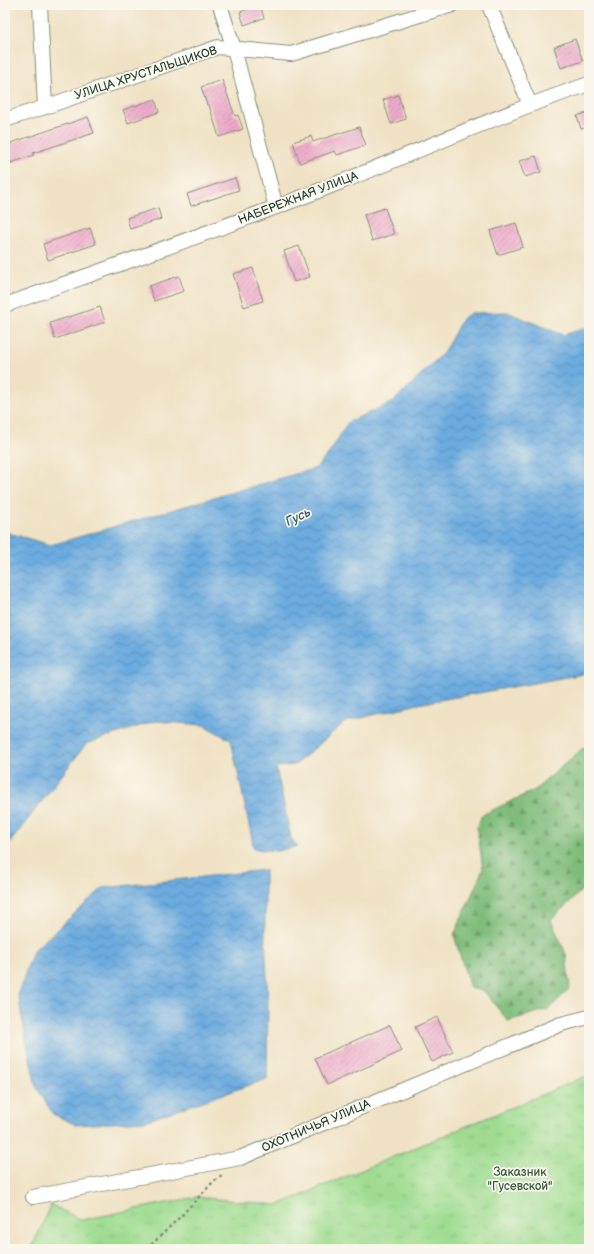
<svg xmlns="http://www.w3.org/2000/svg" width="594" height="1254" font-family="'Balsamiq Sans',sans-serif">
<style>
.forest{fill:url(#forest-firs);stroke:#4f7c58}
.park{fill:url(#park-tufts);stroke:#5f8c62}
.water{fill:url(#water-waves);stroke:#46748a}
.building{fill:url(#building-hatch)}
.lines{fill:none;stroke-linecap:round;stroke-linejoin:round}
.minor-casing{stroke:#87907c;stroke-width:16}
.path{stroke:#87907c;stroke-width:2.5;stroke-dasharray:3 3;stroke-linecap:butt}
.minor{stroke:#fff;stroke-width:14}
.labels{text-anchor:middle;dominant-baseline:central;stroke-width:3.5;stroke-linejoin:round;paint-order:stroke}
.street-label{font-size:12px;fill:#1f3d34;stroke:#fbf7ec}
.park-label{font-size:12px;fill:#395d47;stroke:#fbf7ec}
.water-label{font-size:13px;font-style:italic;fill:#365e67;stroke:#fbf7ec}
</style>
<defs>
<pattern id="forest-firs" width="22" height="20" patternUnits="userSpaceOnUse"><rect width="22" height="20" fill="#7fbc7b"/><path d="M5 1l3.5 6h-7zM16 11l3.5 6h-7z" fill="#679a66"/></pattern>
<pattern id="park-tufts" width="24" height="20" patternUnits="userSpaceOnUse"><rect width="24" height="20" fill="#9fdc91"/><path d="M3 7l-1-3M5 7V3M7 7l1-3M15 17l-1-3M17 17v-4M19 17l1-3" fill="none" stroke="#88be7e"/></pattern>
<pattern id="water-waves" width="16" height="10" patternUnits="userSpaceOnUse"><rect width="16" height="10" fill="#6cabdf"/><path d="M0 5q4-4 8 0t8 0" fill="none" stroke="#588cb6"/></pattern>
<pattern id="building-hatch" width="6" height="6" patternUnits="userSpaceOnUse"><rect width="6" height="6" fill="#eeabca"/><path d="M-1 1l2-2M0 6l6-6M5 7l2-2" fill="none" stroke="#c08ca5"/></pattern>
</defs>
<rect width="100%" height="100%" fill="#fbf7ec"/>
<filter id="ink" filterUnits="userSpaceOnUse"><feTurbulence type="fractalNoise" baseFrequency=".025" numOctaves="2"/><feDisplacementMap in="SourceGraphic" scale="8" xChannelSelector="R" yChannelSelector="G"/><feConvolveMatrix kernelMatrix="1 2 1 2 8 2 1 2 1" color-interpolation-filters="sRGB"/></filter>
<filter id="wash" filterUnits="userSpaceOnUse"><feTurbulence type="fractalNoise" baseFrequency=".012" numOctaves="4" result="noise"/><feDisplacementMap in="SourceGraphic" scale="16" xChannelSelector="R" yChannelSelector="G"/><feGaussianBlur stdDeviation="0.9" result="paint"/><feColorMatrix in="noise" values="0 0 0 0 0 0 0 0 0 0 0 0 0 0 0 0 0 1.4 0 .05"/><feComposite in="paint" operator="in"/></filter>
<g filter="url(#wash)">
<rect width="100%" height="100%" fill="#efe2c4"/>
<!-- forest -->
<path class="forest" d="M 589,745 L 589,883 L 551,920 L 566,954 L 570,988 L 549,1009 L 508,1021 L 484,991 L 470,988 L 454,935 L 483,869 L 477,827 L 482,815 L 535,790 L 582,749 Z"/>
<!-- park -->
<path class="park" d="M 589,1075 L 589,1249 L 31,1249 L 51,1205 L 82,1220 L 196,1197 L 278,1205 Z"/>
<!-- water -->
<path class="water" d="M 507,312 L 563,335 L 589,327 L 589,673 L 418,704 L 345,722 L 295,765 L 276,767 L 291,838 L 297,846 L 278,851 L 254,849 L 231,740 L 203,725 L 155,721 L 86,744 L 5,849 L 5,532 L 51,545 L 316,468 L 330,452 L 348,422 L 393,402 L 444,352 L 462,319 L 471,313 Z
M 265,870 L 265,934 L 268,1000 L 267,1079 L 145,1121 L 76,1125 L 53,1114 L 36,1086 L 26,1040 L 18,994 L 33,951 L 103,888 Z"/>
<g id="blocks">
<!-- building -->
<path class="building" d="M 260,5 L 264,18 L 244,25 L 240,12 Z
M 575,39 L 583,61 L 561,68 L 554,47 Z
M 222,80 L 235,116 L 238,115 L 243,129 L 219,137 L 209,105 L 207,105 L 201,87 Z
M 398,95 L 406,119 L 391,124 L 383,100 Z
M 155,99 L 159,112 L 128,123 L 123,110 Z
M 589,112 L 589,127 L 581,129 L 577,116 Z
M 88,117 L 94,133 L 33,153 L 34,155 L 5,165 L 5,145 Z
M 359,127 L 366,145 L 337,155 L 335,151 L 300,163 L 293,142 L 311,136 L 313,142 Z
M 536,156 L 541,172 L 525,177 L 519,161 Z
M 235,178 L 239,190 L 191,206 L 187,194 Z
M 158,208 L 161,219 L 130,229 L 127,218 Z
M 385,208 L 394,234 L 372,241 L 364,215 Z
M 516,223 L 523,247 L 498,255 L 490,231 Z
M 90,228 L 96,244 L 48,260 L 43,244 Z
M 299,246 L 310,277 L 294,282 L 284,251 Z
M 253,268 L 263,301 L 244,307 L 233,274 Z
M 179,276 L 184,291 L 154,301 L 149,286 Z
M 100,307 L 105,322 L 55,339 L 50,323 Z
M 437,1017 L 453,1052 L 432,1062 L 415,1027 Z
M 390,1025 L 402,1051 L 327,1085 L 315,1058 Z"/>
</g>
</g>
<g filter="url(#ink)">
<use href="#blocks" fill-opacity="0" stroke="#87907c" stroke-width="1"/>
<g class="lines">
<defs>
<path id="minor" d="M 40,5 L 45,107
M 220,5 L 234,49 L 276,207
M 489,5 L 530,105
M 5,120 L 45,107 L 218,47 L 291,54 L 452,5
M 5,305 C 117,265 230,226 341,182 C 424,149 505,112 589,84
M 33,1197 L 240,1158 L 561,1024 L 589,1017"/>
</defs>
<!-- minor casing -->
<use href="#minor" class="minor-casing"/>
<!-- path -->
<path class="path" d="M 147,1249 L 181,1216 L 212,1183 L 222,1175"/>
<!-- minor -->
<use href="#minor" class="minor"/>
</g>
</g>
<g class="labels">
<!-- street labels -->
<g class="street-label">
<text transform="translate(146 73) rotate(-18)">УЛИЦА ХРУСТАЛЬЩИКОВ</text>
<text transform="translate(298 198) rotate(-21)">НАБЕРЕЖНАЯ УЛИЦА</text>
<text transform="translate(316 1126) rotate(-23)">ОХОТНИЧЬЯ УЛИЦА</text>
</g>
<!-- park labels -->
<g class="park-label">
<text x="520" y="1172">Заказник<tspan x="520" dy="14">"Гусевской"</tspan></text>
</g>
<!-- water labels -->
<g class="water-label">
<text transform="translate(298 517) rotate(-26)">Гусь</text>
</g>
</g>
<!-- margin -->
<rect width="594" height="1254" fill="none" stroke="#fbf7ec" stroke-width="20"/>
</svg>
